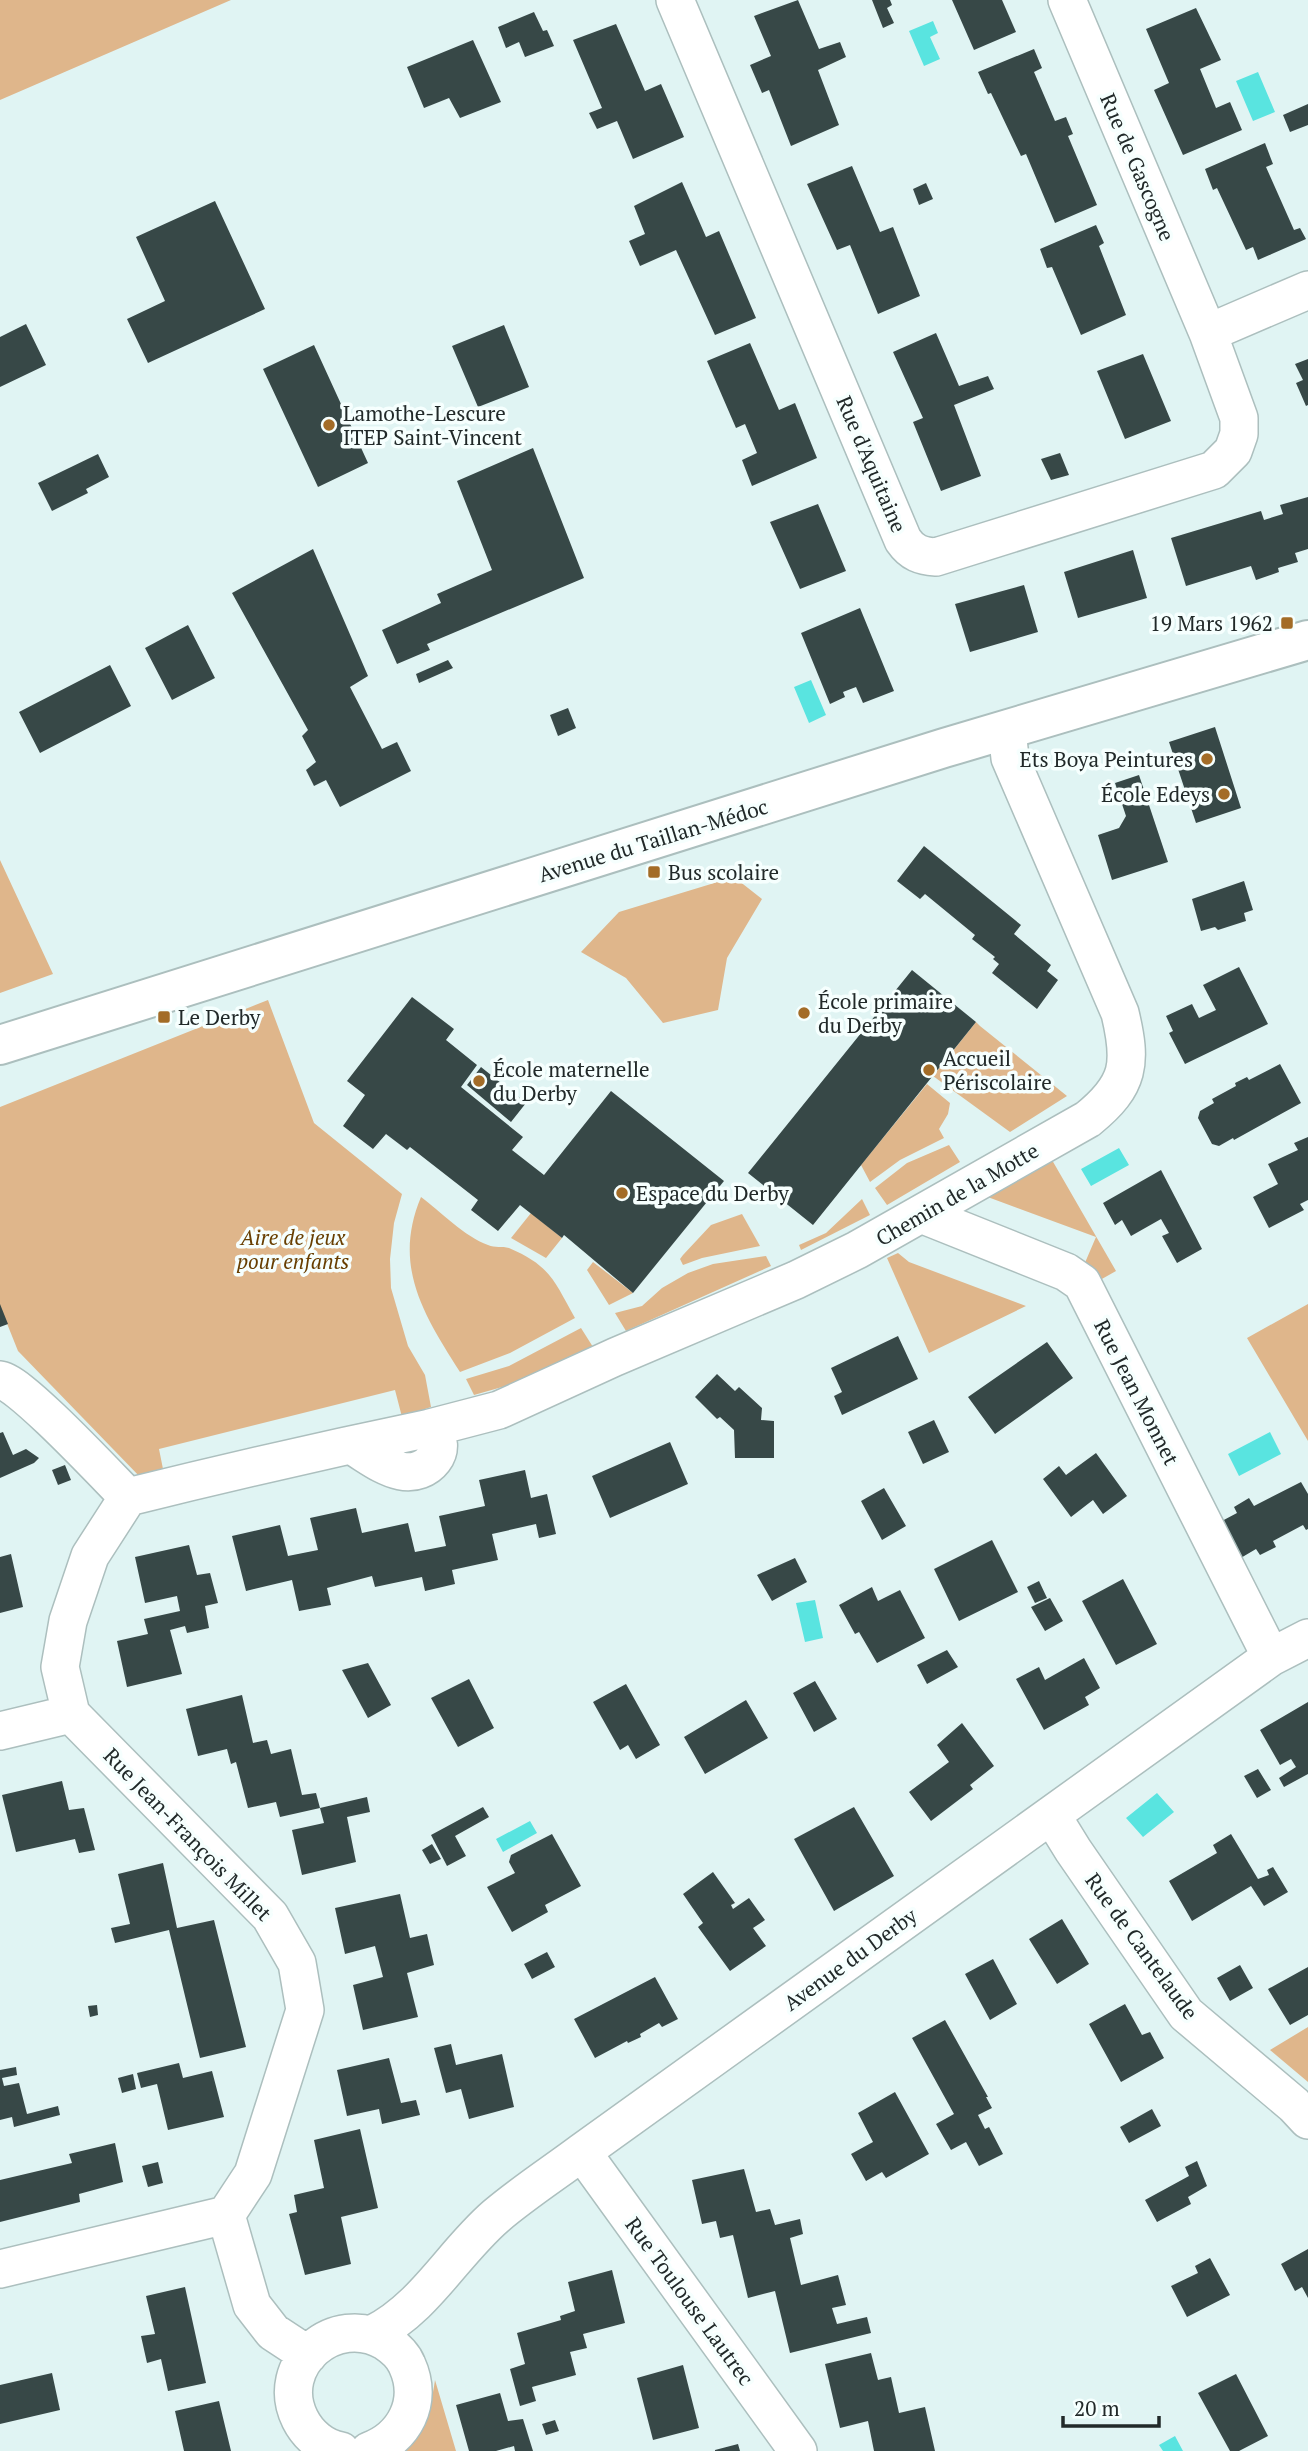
<svg xmlns="http://www.w3.org/2000/svg" width="1308" height="2451" font-family="'PT Serif',serif">
<style>
.green{fill:#dfb68b}
.water{fill:#59e4e0}
.building{fill:#374847}
.lines{fill:none;stroke-linecap:round;stroke-linejoin:round}
.street-casing{stroke:#acbfbe;stroke-width:40}
.secondary-casing{stroke:#acbfbe;stroke-width:42}
.street{stroke:#fff;stroke-width:37}
.secondary{stroke:#fff;stroke-width:38}
.poi-dot{fill:#a36c27;stroke:#f6fffe;stroke-width:2.5}
.labels{text-anchor:middle;dominant-baseline:central;stroke-width:7;stroke-linejoin:round;paint-order:stroke}
.street-label{font-size:21px;fill:#212929;stroke:#f6fffe}
.poi-label{font-size:21px;fill:#212929;stroke:#f6fffe;text-anchor:start}
.park-label{font-size:21px;font-style:italic;fill:#683e00;stroke:#f6fffe}
</style>
<rect width="100%" height="100%" fill="#e0f4f3"/>
<!-- green -->
<path class="green" d="M 0,0 L 231,0 L 0,100 Z
M 0,860 L 53,974 L 0,993 Z
M 734,877 L 762,899 L 727,958 L 718,1010 L 663,1023 L 626,978 L 581,952 L 619,912 Z
M 268,1000 L 314,1123 L 402,1194 L 394,1223 L 390,1259 L 391,1288 L 408,1346 L 425,1375 L 431,1407 L 402,1417 L 395,1390 L 159,1449 L 164,1474 L 142,1479 L 18,1351 L 0,1306 L 0,1107 Z
M 976,1022 L 980,1026 L 1067,1096 L 1010,1132 L 933,1076 Z
M 927,1084 L 950,1103 L 948,1114 L 939,1129 L 944,1138 L 900,1160 L 870,1182 L 861,1165 Z
M 949,1145 L 960,1162 L 887,1205 L 875,1188 L 907,1163 Z
M 1052,1160 L 1116,1271 L 1093,1284 L 1084,1265 L 1096,1237 L 985,1196 Z
M 421,1197 C 440,1211 465,1237 488,1245 C 495,1248 502,1246 509,1248 C 551,1266 554,1281 575,1318 L 510,1353 L 460,1372 C 424,1315 392,1266 421,1197 Z
M 862,1199 L 870,1215 L 801,1250 L 799,1245 L 826,1233 Z
M 531,1213 L 562,1238 L 546,1258 L 511,1238 Z
M 742,1214 L 760,1246 L 702,1258 L 683,1265 L 680,1259 L 683,1255 L 711,1225 Z
M 898,1253 L 909,1262 L 1026,1306 L 929,1353 L 887,1258 Z
M 766,1256 L 771,1266 L 626,1331 L 615,1313 L 642,1306 L 662,1288 L 688,1273 L 713,1264 Z
M 593,1262 L 633,1293 L 609,1305 L 587,1270 Z
M 1308,1304 L 1308,1441 L 1247,1338 Z
M 581,1328 L 593,1347 L 516,1383 L 474,1395 L 466,1379 L 509,1366 Z
M 1308,2027 L 1308,2082 L 1270,2050 Z
M 435,2380 L 456,2451 L 400,2451 C 425,2428 430,2414 435,2380 Z"/>
<!-- water -->
<path class="water" d="M 933,21 L 938,33 L 930,37 L 940,59 L 924,66 L 909,31 Z
M 1258,72 L 1275,112 L 1253,121 L 1236,81 Z
M 811,680 L 826,715 L 809,723 L 794,687 Z
M 1119,1148 L 1129,1165 L 1091,1186 L 1081,1169 Z
M 1270,1432 L 1281,1454 L 1239,1476 L 1228,1454 Z
M 815,1600 L 823,1638 L 805,1642 L 796,1603 Z
M 1157,1793 L 1174,1812 L 1143,1837 L 1126,1818 Z
M 530,1821 L 537,1833 L 503,1852 L 496,1839 Z
M 1175,2436 L 1183,2451 L 1163,2451 L 1159,2445 Z"/>
<!-- building -->
<path class="building" d="M 798,0 L 819,49 L 840,42 L 846,57 L 818,70 L 839,125 L 791,146 L 769,90 L 762,93 L 750,65 L 771,56 L 754,16 Z
M 872,0 L 890,0 L 892,5 L 887,8 L 894,23 L 883,28 Z
M 952,0 L 1002,0 L 1016,32 L 974,50 Z
M 1196,8 L 1221,60 L 1200,69 L 1216,108 L 1230,102 L 1242,130 L 1183,155 L 1154,90 L 1169,83 L 1146,29 Z
M 534,12 L 543,31 L 547,30 L 554,46 L 525,57 L 519,42 L 506,48 L 498,27 Z
M 616,24 L 645,91 L 661,84 L 684,137 L 633,159 L 617,121 L 597,129 L 589,113 L 602,108 L 573,40 Z
M 473,40 L 501,102 L 460,118 L 449,98 L 424,108 L 407,67 Z
M 1034,49 L 1042,68 L 1034,72 L 1055,121 L 1066,117 L 1073,134 L 1068,136 L 1097,205 L 1055,223 L 1026,154 L 1021,156 L 991,93 L 988,94 L 978,72 Z
M 1308,104 L 1308,125 L 1290,132 L 1283,115 Z
M 1265,143 L 1273,164 L 1266,167 L 1294,230 L 1300,228 L 1306,239 L 1258,260 L 1253,247 L 1246,250 L 1217,188 L 1213,190 L 1205,169 Z
M 852,166 L 880,232 L 893,227 L 920,296 L 878,314 L 850,245 L 837,250 L 807,184 Z
M 682,182 L 706,237 L 719,231 L 756,318 L 715,335 L 676,250 L 640,266 L 629,241 L 645,234 L 634,206 Z
M 926,183 L 933,199 L 919,205 L 913,189 Z
M 215,201 L 265,309 L 148,363 L 127,319 L 165,301 L 136,237 Z
M 1096,225 L 1104,243 L 1099,246 L 1126,315 L 1081,335 L 1052,267 L 1047,268 L 1040,249 Z
M 26,324 L 46,365 L 0,387 L 0,337 Z
M 504,325 L 529,387 L 478,407 L 452,346 Z
M 936,333 L 959,386 L 988,376 L 994,389 L 954,405 L 981,476 L 941,491 L 913,422 L 923,418 L 893,352 Z
M 750,343 L 779,410 L 795,403 L 817,458 L 752,486 L 742,460 L 757,453 L 745,424 L 736,428 L 707,361 Z
M 314,345 L 368,463 L 318,487 L 263,369 Z
M 1143,354 L 1171,421 L 1125,439 L 1097,371 Z
M 1308,359 L 1308,405 L 1306,406 L 1296,383 L 1303,380 L 1295,364 Z
M 533,448 L 584,578 L 427,644 L 430,650 L 397,664 L 382,630 L 441,603 L 437,594 L 492,570 L 457,481 Z
M 1060,453 L 1069,475 L 1051,480 L 1041,459 Z
M 98,454 L 109,477 L 86,489 L 88,493 L 52,511 L 38,483 Z
M 1308,497 L 1308,549 L 1295,553 L 1298,562 L 1278,568 L 1279,572 L 1256,580 L 1251,566 L 1186,586 L 1171,538 L 1261,511 L 1264,520 L 1283,514 L 1280,505 Z
M 818,504 L 846,571 L 800,589 L 770,522 Z
M 313,549 L 368,676 L 350,687 L 382,749 L 397,742 L 411,771 L 340,807 L 326,780 L 314,786 L 306,770 L 316,762 L 302,736 L 308,730 L 232,593 Z
M 1133,550 L 1147,598 L 1078,618 L 1064,572 Z
M 1024,585 L 1038,632 L 970,652 L 955,604 Z
M 860,608 L 894,691 L 863,703 L 856,687 L 843,692 L 845,697 L 830,704 L 801,633 Z
M 188,625 L 215,678 L 172,700 L 145,648 Z
M 448,660 L 453,668 L 419,683 L 416,674 Z
M 110,665 L 131,706 L 40,753 L 19,712 Z
M 568,708 L 576,728 L 558,736 L 550,715 Z
M 1215,727 L 1241,808 L 1196,823 L 1169,742 Z
M 1139,775 L 1168,862 L 1112,880 L 1098,835 L 1119,828 L 1126,816 L 1115,783 Z
M 924,846 L 1021,925 L 1014,934 L 1051,965 L 1047,971 L 1058,980 L 1037,1009 L 992,973 L 999,964 L 993,959 L 995,957 L 972,939 L 975,935 L 925,894 L 920,899 L 897,881 Z
M 1244,881 L 1253,910 L 1244,913 L 1246,921 L 1218,930 L 1215,927 L 1201,931 L 1192,899 Z
M 1239,967 L 1268,1024 L 1185,1064 L 1169,1033 L 1173,1031 L 1166,1016 L 1192,1004 L 1199,1018 L 1216,1010 L 1203,985 Z
M 912,970 L 976,1022 L 813,1225 L 748,1173 Z
M 412,997 L 454,1029 L 446,1040 L 477,1065 L 461,1087 L 523,1137 L 512,1150 L 544,1175 L 611,1091 L 724,1181 L 633,1293 L 564,1235 L 562,1238 L 520,1205 L 498,1231 L 471,1210 L 478,1200 L 410,1147 L 407,1150 L 386,1134 L 373,1149 L 343,1126 L 365,1095 L 347,1081 Z
M 1280,1064 L 1301,1103 L 1234,1140 L 1233,1138 L 1219,1146 L 1212,1144 L 1198,1118 L 1200,1111 L 1214,1103 L 1212,1099 L 1236,1086 L 1235,1083 L 1247,1077 L 1249,1080 Z
M 481,1067 L 526,1103 L 511,1122 L 467,1085 Z
M 1308,1137 L 1308,1200 L 1300,1204 L 1304,1210 L 1269,1228 L 1253,1197 L 1278,1184 L 1268,1164 L 1298,1150 L 1294,1143 Z
M 1161,1170 L 1202,1249 L 1177,1263 L 1162,1236 L 1169,1233 L 1161,1219 L 1131,1236 L 1122,1220 L 1115,1225 L 1103,1203 Z
M 0,1304 L 8,1324 L 0,1327 Z
M 898,1336 L 918,1379 L 842,1415 L 834,1396 L 842,1392 L 831,1368 Z
M 1047,1342 L 1073,1378 L 995,1434 L 968,1397 Z
M 717,1374 L 735,1391 L 739,1387 L 762,1408 L 761,1420 L 774,1421 L 774,1458 L 735,1458 L 734,1430 L 720,1417 L 717,1419 L 695,1397 Z
M 934,1420 L 949,1452 L 923,1464 L 908,1432 Z
M 3,1432 L 13,1455 L 26,1449 L 39,1458 L 34,1463 L 0,1478 L 0,1433 Z
M 670,1442 L 688,1484 L 610,1518 L 592,1476 Z
M 1096,1453 L 1127,1496 L 1103,1514 L 1093,1500 L 1071,1517 L 1043,1479 L 1059,1466 L 1066,1475 Z
M 65,1465 L 71,1480 L 58,1485 L 52,1470 Z
M 525,1470 L 531,1498 L 547,1494 L 556,1534 L 539,1538 L 536,1524 L 492,1534 L 498,1560 L 452,1570 L 455,1584 L 425,1591 L 422,1577 L 375,1587 L 372,1576 L 327,1588 L 331,1605 L 299,1611 L 292,1580 L 246,1591 L 232,1536 L 280,1525 L 288,1556 L 318,1550 L 310,1518 L 356,1508 L 362,1533 L 408,1523 L 415,1552 L 446,1546 L 439,1516 L 485,1506 L 479,1480 Z
M 1301,1482 L 1308,1494 L 1308,1529 L 1306,1530 L 1303,1525 L 1273,1541 L 1276,1547 L 1260,1555 L 1256,1549 L 1239,1559 L 1220,1522 L 1237,1513 L 1234,1507 L 1249,1498 L 1254,1506 Z
M 884,1488 L 906,1526 L 882,1540 L 861,1501 Z
M 992,1540 L 1018,1592 L 959,1621 L 934,1569 Z
M 189,1545 L 197,1575 L 210,1573 L 218,1603 L 205,1606 L 209,1628 L 187,1633 L 185,1626 L 170,1630 L 182,1674 L 127,1687 L 117,1641 L 148,1634 L 144,1619 L 180,1611 L 177,1596 L 145,1603 L 135,1557 Z
M 11,1554 L 23,1607 L 0,1613 L 0,1557 Z
M 795,1558 L 807,1582 L 772,1601 L 757,1575 Z
M 1123,1579 L 1157,1644 L 1116,1665 L 1082,1601 Z
M 1039,1581 L 1047,1598 L 1035,1603 L 1027,1587 Z
M 872,1587 L 878,1601 L 900,1590 L 925,1638 L 877,1663 L 859,1632 L 855,1634 L 839,1605 Z
M 1050,1598 L 1063,1621 L 1045,1631 L 1031,1607 Z
M 947,1650 L 958,1667 L 927,1684 L 917,1665 Z
M 1084,1658 L 1100,1688 L 1085,1697 L 1089,1705 L 1044,1730 L 1016,1679 L 1039,1667 L 1045,1680 Z
M 368,1663 L 391,1705 L 368,1718 L 342,1670 Z
M 469,1679 L 494,1728 L 458,1747 L 431,1698 Z
M 815,1681 L 837,1719 L 814,1732 L 793,1693 Z
M 626,1684 L 660,1745 L 636,1759 L 628,1745 L 620,1750 L 593,1702 Z
M 242,1695 L 253,1743 L 267,1740 L 271,1754 L 291,1749 L 302,1795 L 316,1793 L 320,1808 L 280,1817 L 276,1802 L 248,1808 L 236,1762 L 231,1764 L 227,1749 L 198,1756 L 186,1709 Z
M 746,1700 L 768,1738 L 705,1774 L 684,1737 Z
M 1308,1702 L 1308,1774 L 1284,1787 L 1279,1778 L 1296,1767 L 1291,1759 L 1280,1765 L 1260,1730 Z
M 962,1723 L 994,1766 L 970,1785 L 973,1789 L 931,1821 L 909,1792 L 949,1762 L 937,1745 Z
M 1258,1769 L 1271,1790 L 1257,1798 L 1244,1776 Z
M 62,1781 L 69,1810 L 84,1808 L 95,1850 L 79,1853 L 75,1839 L 16,1852 L 2,1795 Z
M 367,1797 L 370,1812 L 347,1817 L 356,1862 L 302,1875 L 292,1830 L 324,1823 L 320,1808 Z
M 483,1807 L 489,1817 L 455,1836 L 466,1856 L 447,1866 L 431,1835 Z
M 854,1807 L 894,1876 L 834,1911 L 794,1839 Z
M 552,1834 L 581,1886 L 545,1905 L 548,1912 L 512,1932 L 487,1887 L 515,1873 L 509,1862 L 511,1855 Z
M 1231,1834 L 1258,1879 L 1269,1875 L 1267,1870 L 1273,1867 L 1288,1892 L 1264,1906 L 1251,1886 L 1192,1921 L 1169,1881 L 1217,1853 L 1213,1845 Z
M 432,1844 L 441,1859 L 430,1864 L 422,1850 Z
M 163,1863 L 177,1928 L 214,1920 L 246,2047 L 200,2058 L 169,1930 L 115,1943 L 111,1928 L 130,1924 L 118,1874 Z
M 713,1872 L 735,1903 L 731,1905 L 733,1909 L 749,1898 L 765,1920 L 753,1928 L 766,1946 L 730,1971 L 698,1927 L 703,1923 L 683,1894 Z
M 400,1894 L 410,1938 L 427,1934 L 434,1965 L 407,1973 L 418,2017 L 363,2030 L 353,1985 L 383,1977 L 375,1946 L 345,1954 L 335,1908 Z
M 1062,1919 L 1089,1964 L 1057,1984 L 1029,1939 Z
M 547,1952 L 555,1967 L 532,1979 L 524,1964 Z
M 993,1959 L 1017,2004 L 990,2020 L 965,1974 Z
M 1240,1965 L 1253,1988 L 1230,2001 L 1217,1978 Z
M 1308,1967 L 1308,2015 L 1290,2025 L 1268,1989 Z
M 655,1977 L 678,2019 L 662,2027 L 659,2023 L 640,2034 L 641,2037 L 628,2043 L 627,2041 L 595,2058 L 574,2019 Z
M 1125,2004 L 1142,2035 L 1150,2032 L 1164,2058 L 1121,2082 L 1089,2024 Z
M 97,2005 L 98,2015 L 90,2017 L 88,2006 Z
M 945,2020 L 988,2097 L 986,2097 L 992,2108 L 978,2115 L 985,2129 L 989,2127 L 1003,2154 L 979,2166 L 966,2142 L 951,2150 L 936,2124 L 954,2114 L 912,2038 Z
M 451,2044 L 456,2065 L 502,2054 L 514,2107 L 469,2119 L 461,2089 L 446,2093 L 434,2048 Z
M 389,2058 L 401,2103 L 416,2100 L 420,2115 L 382,2124 L 379,2109 L 347,2116 L 337,2070 Z
M 179,2063 L 183,2078 L 212,2071 L 224,2117 L 168,2130 L 157,2084 L 141,2088 L 137,2073 Z
M 16,2067 L 17,2075 L 2,2078 L 4,2086 L 19,2083 L 27,2114 L 58,2106 L 60,2115 L 14,2127 L 12,2117 L 0,2120 L 0,2070 Z
M 133,2074 L 136,2089 L 122,2093 L 118,2078 Z
M 895,2092 L 929,2154 L 886,2178 L 882,2172 L 866,2181 L 851,2154 L 873,2142 L 858,2113 Z
M 1152,2109 L 1161,2126 L 1129,2143 L 1120,2127 Z
M 360,2129 L 378,2208 L 341,2217 L 351,2264 L 305,2275 L 289,2214 L 297,2212 L 294,2195 L 324,2188 L 314,2140 Z
M 115,2143 L 123,2182 L 79,2194 L 80,2202 L 0,2222 L 0,2180 L 72,2163 L 69,2154 Z
M 1197,2161 L 1207,2186 L 1188,2197 L 1191,2204 L 1157,2222 L 1145,2200 L 1189,2176 L 1185,2167 Z
M 158,2162 L 163,2183 L 148,2187 L 142,2166 Z
M 744,2169 L 756,2212 L 770,2209 L 775,2225 L 800,2219 L 803,2234 L 790,2238 L 801,2285 L 838,2275 L 846,2305 L 832,2308 L 837,2324 L 867,2317 L 871,2333 L 790,2353 L 775,2291 L 748,2298 L 733,2235 L 720,2238 L 716,2221 L 702,2224 L 692,2180 Z
M 1308,2249 L 1308,2298 L 1302,2287 L 1295,2291 L 1281,2264 Z
M 1210,2258 L 1230,2295 L 1187,2317 L 1171,2286 L 1198,2273 L 1195,2266 Z
M 612,2270 L 625,2323 L 583,2334 L 587,2348 L 570,2352 L 576,2375 L 532,2387 L 536,2401 L 520,2406 L 510,2369 L 525,2364 L 517,2333 L 561,2320 L 560,2316 L 575,2311 L 568,2282 Z
M 185,2287 L 206,2383 L 168,2391 L 161,2359 L 147,2363 L 141,2336 L 155,2334 L 146,2296 Z
M 871,2353 L 878,2380 L 891,2377 L 899,2413 L 925,2407 L 935,2451 L 874,2451 L 868,2421 L 840,2428 L 825,2364 Z
M 683,2365 L 699,2428 L 653,2440 L 637,2378 Z
M 52,2373 L 60,2410 L 0,2424 L 0,2385 Z
M 1236,2374 L 1268,2436 L 1239,2451 L 1230,2451 L 1198,2393 Z
M 500,2393 L 508,2421 L 523,2419 L 533,2451 L 515,2451 L 514,2446 L 496,2451 L 469,2451 L 456,2405 Z
M 219,2401 L 231,2451 L 184,2451 L 175,2411 Z
M 555,2420 L 559,2431 L 546,2435 L 542,2424 Z
M 738,2444 L 740,2451 L 715,2451 L 715,2450 Z"/>
<g class="lines">
<defs>
<path id="street" d="M 675,0 L 903,540 C 912,553 921,556 936,557 L 1214,470 L 1233,451 L 1239,434 L 1239,418 L 1208,333 L 1308,290
M 1067,0 L 1208,333
M 921,1214 L 1066,1272 L 1082,1283 L 1271,1657
M 0,1380 C 19,1381 109,1478 128,1497
M 430,1428 L 499,1410 L 615,1357 L 796,1280 L 857,1250 L 1088,1119 C 1130,1085 1132,1063 1120,1013 L 1010,758 L 1007,730
M 71,1714 L 60,1667 L 68,1621 L 90,1556 L 128,1497 C 228,1472 329,1449 430,1428 C 452,1449 427,1477 401,1471 C 382,1467 367,1454 351,1445
M 0,1731 L 71,1714
M 1052,1816 L 1073,1850 L 1186,2014 L 1294,2105 L 1308,2120
M 582,2152 L 798,2451
M 226,2215 L 252,2305 L 273,2332 L 308,2355
M 0,2269 L 226,2215 L 253,2174 L 305,2010 L 297,1963 L 270,1916 L 71,1714
M 373,2334 C 425,2308 453,2253 496,2216 C 523,2193 554,2173 582,2152 L 1271,1657 L 1308,1638
M 341,2451 C 323,2448 308,2435 300,2419 C 273,2365 335,2311 386,2342 C 395,2348 403,2355 407,2365 C 424,2402 404,2438 369,2451"/>
<path id="secondary" d="M 0,1045 L 944,748 L 1308,640"/>
</defs>
<!-- street casing -->
<use href="#street" class="street-casing"/>
<!-- secondary casing -->
<use href="#secondary" class="secondary-casing"/>
<!-- street -->
<use href="#street" class="street"/>
<!-- secondary -->
<use href="#secondary" class="secondary"/>
</g>
<!-- markers -->
<g class="poi-dot">
<circle cx="329" cy="425" r="7"/>
<rect x="1280" y="616" width="14" height="14" rx="3.5"/>
<circle cx="1207" cy="759" r="7"/>
<circle cx="1224" cy="794" r="7"/>
<rect x="647" y="865" width="14" height="14" rx="3.5"/>
<circle cx="804" cy="1013" r="7"/>
<rect x="157" y="1010" width="14" height="14" rx="3.5"/>
<circle cx="929" cy="1070" r="7"/>
<circle cx="479" cy="1081" r="7"/>
<circle cx="622" cy="1193" r="7"/>
</g>
<g class="labels">
<!-- street labels -->
<g class="street-label">
<text transform="translate(1138 167) rotate(67)">Rue de Gascogne</text>
<text transform="translate(872 464) rotate(67)">Rue d'Aquitaine</text>
<text transform="translate(653 840) rotate(-17)">Avenue du Taillan-Médoc</text>
<text transform="translate(957 1194) rotate(-30)">Chemin de la Motte</text>
<text transform="translate(1137 1392) rotate(63)">Rue Jean Monnet</text>
<text transform="translate(188 1834) rotate(46)">Rue Jean-François Millet</text>
<text transform="translate(1142 1946) rotate(54)">Rue de Cantelaude</text>
<text transform="translate(850 1959) rotate(-36)">Avenue du Derby</text>
<text transform="translate(690 2301) rotate(54)">Rue Toulouse Lautrec</text>
</g>
<!-- poi labels -->
<g class="poi-label">
<text x="343" y="413">Lamothe-Lescure<tspan x="343" dy="24">ITEP Saint-Vincent</tspan></text>
<text x="1273" y="623" text-anchor="end">19 Mars 1962</text>
<text x="1193" y="759" text-anchor="end">Ets Boya Peintures</text>
<text x="1210" y="794" text-anchor="end">École Edeys</text>
<text x="668" y="872">Bus scolaire</text>
<text x="818" y="1001">École primaire<tspan x="818" dy="24">du Derby</tspan></text>
<text x="178" y="1017">Le Derby</text>
<text x="943" y="1058">Accueil<tspan x="943" dy="24">Périscolaire</tspan></text>
<text x="493" y="1069">École maternelle<tspan x="493" dy="24">du Derby</tspan></text>
<text x="636" y="1193">Espace du Derby</text>
</g>
<!-- park labels -->
<g class="park-label">
<text x="293" y="1237">Aire de jeux<tspan x="293" dy="24">pour enfants</tspan></text>
</g>
</g>
<!-- scale -->
<path d="M1063 2416v10h96v-10" fill="none" stroke="#212929" stroke-width="3.5"/>
<text x="1074" y="2416" font-size="21" fill="#212929" stroke="#f6fffe" stroke-width="5" paint-order="stroke">20 m</text>
</svg>
